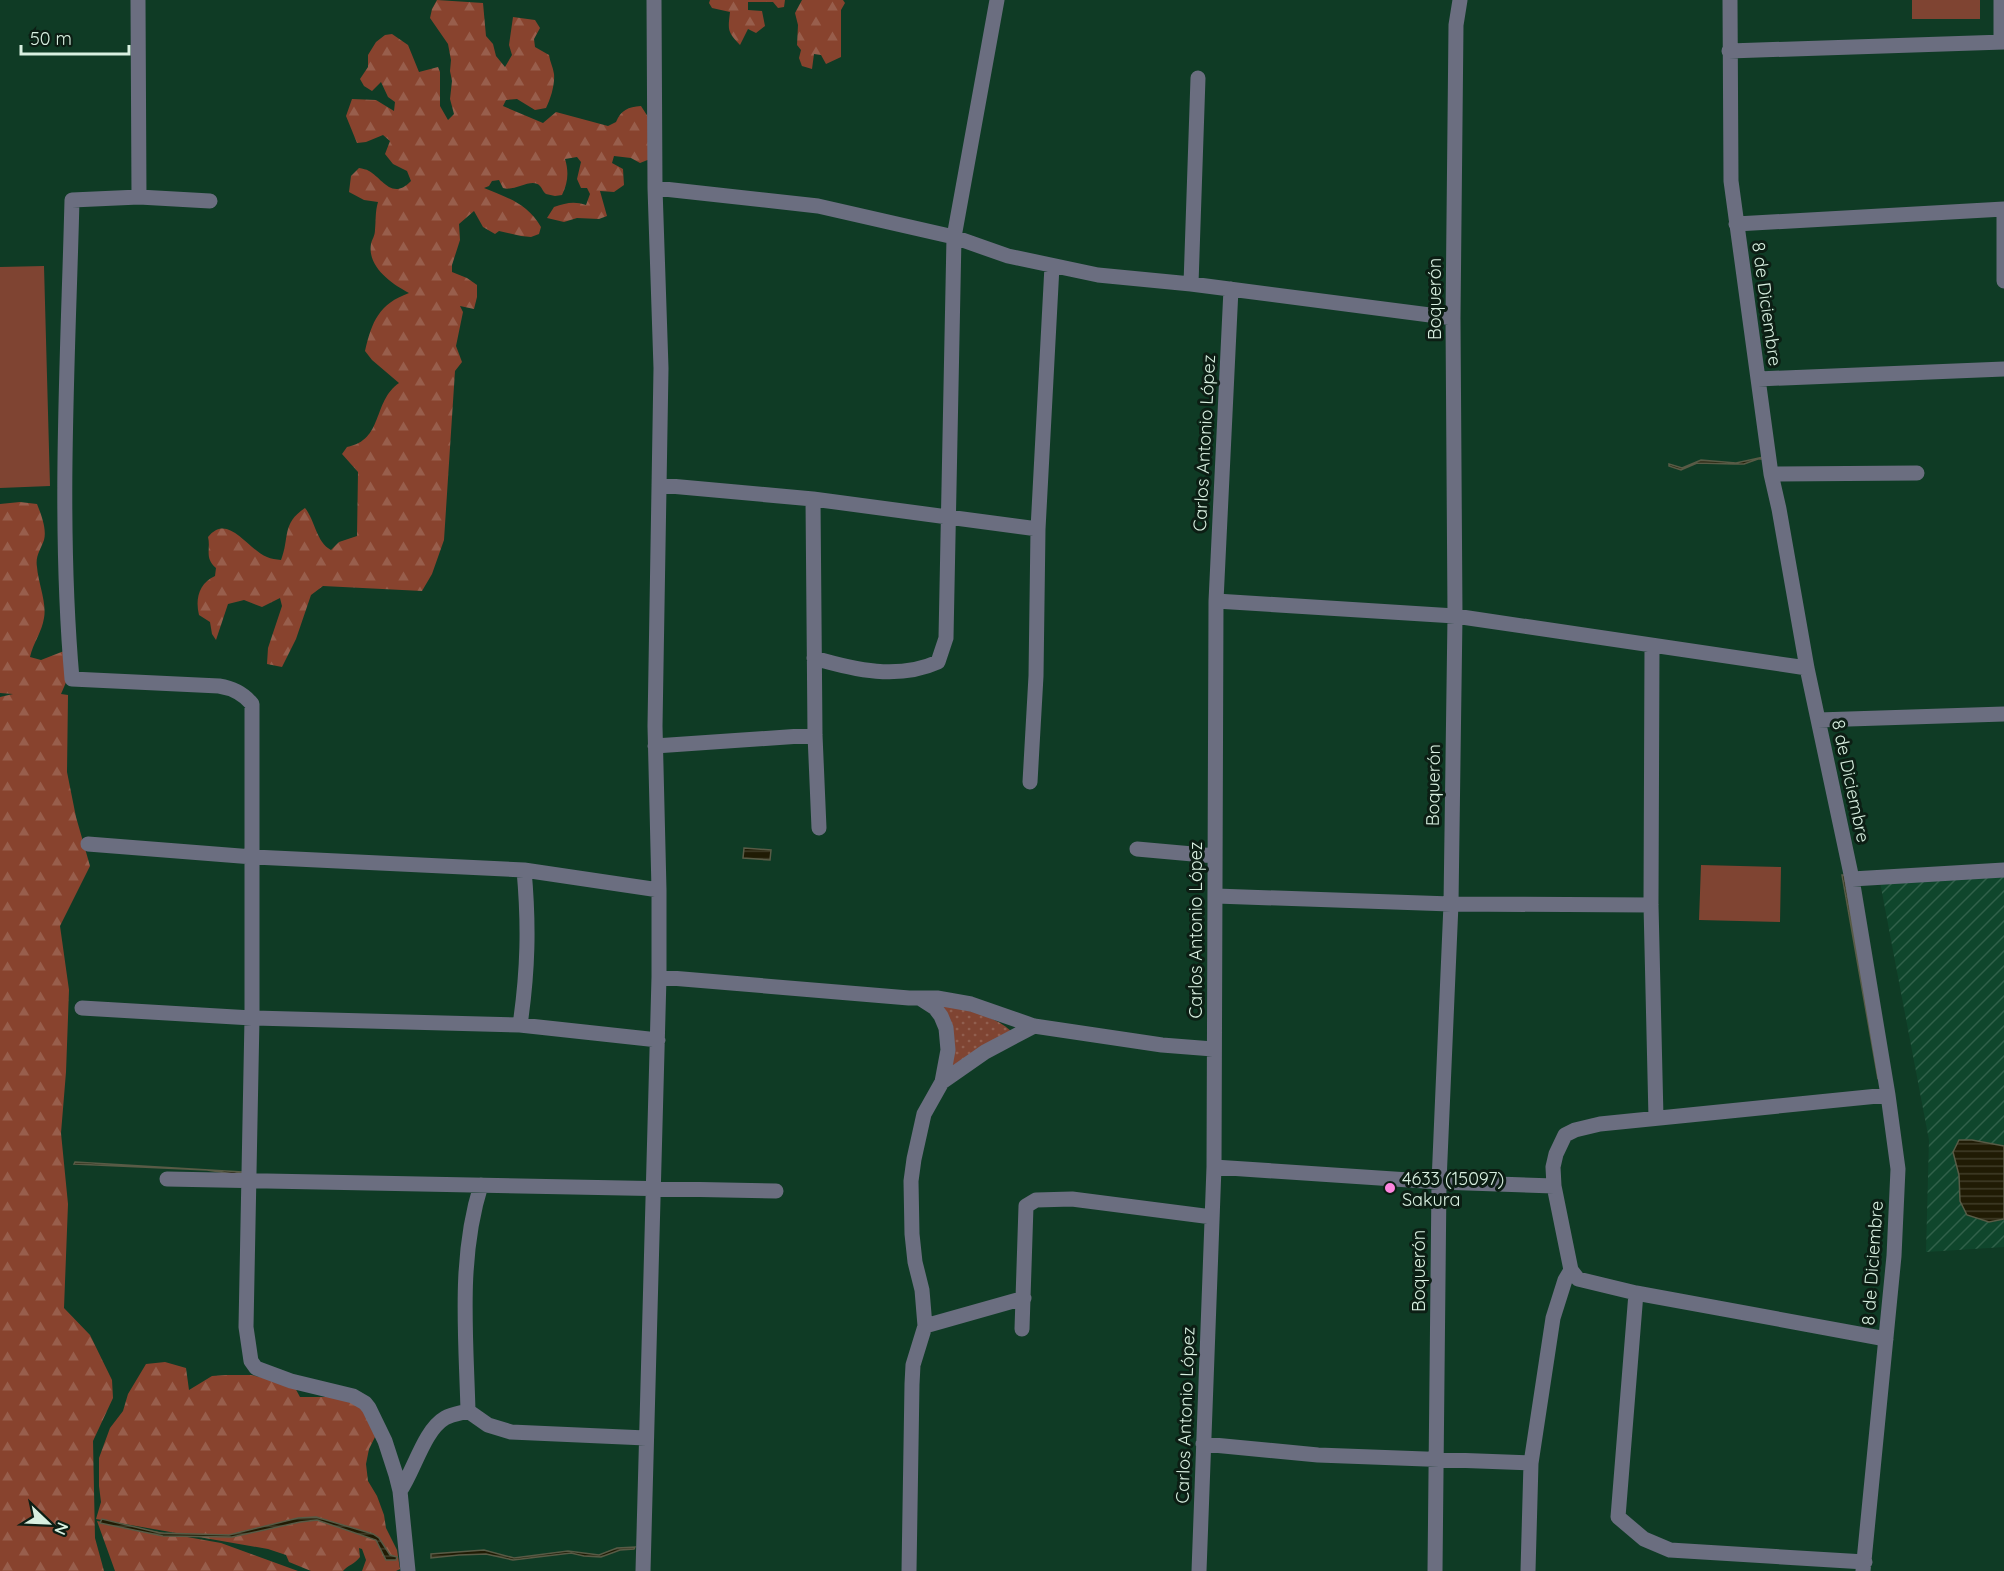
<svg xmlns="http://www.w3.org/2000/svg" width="2004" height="1571" font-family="Quicksand,sans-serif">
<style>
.industrial{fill:url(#industrial-furrows)}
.grass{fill:url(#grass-dots)}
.forest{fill:url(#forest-firs)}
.garden{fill:#7f4432}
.water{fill:url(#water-rules);stroke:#585b46;stroke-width:1.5}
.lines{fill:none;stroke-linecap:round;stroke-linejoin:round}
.minor{stroke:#6b6e80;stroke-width:15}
.poi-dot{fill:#fe85df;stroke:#0c1e14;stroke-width:2}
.labels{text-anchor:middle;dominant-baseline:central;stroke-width:6;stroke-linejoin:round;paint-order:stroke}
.street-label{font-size:18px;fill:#d9f0e1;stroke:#0c1e14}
.poi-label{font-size:18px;fill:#d9f0e1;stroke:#0c1e14;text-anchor:start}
</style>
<defs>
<pattern id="industrial-furrows" width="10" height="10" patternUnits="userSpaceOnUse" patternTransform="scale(1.5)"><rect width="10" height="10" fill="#0f462c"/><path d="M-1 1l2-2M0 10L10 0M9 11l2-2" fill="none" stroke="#31614a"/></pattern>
<pattern id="grass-dots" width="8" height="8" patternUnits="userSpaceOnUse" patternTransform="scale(1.5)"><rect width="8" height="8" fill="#7f4432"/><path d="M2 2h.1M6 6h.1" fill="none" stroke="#915f4f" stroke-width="1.8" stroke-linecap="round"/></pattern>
<pattern id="forest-firs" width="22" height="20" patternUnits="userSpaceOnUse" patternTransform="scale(1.5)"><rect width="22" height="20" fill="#88432e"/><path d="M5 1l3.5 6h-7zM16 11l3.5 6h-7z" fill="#985e4c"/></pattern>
<pattern id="water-rules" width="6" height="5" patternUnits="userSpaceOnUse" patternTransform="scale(1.5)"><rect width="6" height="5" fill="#201b04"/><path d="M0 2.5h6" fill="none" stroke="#403c28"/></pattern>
</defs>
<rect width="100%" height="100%" fill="#0f3b25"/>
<!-- industrial -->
<path class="industrial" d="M 2004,874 L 2004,1247 L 1926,1252 L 1929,1140 L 1880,882 Z"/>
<!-- grass -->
<path class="grass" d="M 942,1005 C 966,1010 992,1014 1011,1031 L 979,1048 L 952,1067 Z"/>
<!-- forest -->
<path class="forest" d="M 437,0 L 483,3 L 486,36 L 493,44 L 496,56 L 505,67 L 512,55 L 509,45 L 513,17 L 535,20 L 540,28 L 534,39 L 535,47 L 549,55 C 550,62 553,67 554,74 C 555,84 551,98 546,108 L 535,110 L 517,99 L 506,100 L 503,106 L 543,123 L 556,112 L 608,126 L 616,122 C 621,110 628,107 641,106 L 650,120 L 650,159 L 640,163 L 631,158 L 614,156 L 612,163 L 623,169 L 624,185 L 614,192 L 600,191 L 607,216 L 599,219 L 577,218 L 564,222 L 547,218 L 554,207 C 566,203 574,201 586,205 L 590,194 L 587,188 L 581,188 L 577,179 L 581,162 L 577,157 L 565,159 C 569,172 568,183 562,195 L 555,196 L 546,194 C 543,192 542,188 540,186 C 532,177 515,192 503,188 L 499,180 L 492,181 L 489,186 L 484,188 C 508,198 527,203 541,227 L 539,234 L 531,237 L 521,236 L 499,231 L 495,234 L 483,227 L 474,211 L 459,224 L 460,240 L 452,265 L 452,272 L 467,278 L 477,285 L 477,297 L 474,309 L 460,306 L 463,312 L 456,346 L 462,362 L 455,371 L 444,540 L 432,574 L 422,591 L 323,586 L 311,595 L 296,639 L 282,667 L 267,664 L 268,648 L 282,606 L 280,598 L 262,607 L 244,600 L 228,604 L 216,640 L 212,634 L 210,622 L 199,615 C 195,599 199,583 215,576 L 216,568 C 204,558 211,549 208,537 C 228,512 247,549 267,557 C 271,559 276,559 281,560 C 290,538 281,524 305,508 C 315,520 316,542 331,550 L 339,542 L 357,536 L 358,472 L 342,454 L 347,447 C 384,440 372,402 399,383 L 372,360 L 365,351 C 372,321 379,304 409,293 C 392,284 367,267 371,244 C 372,239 375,236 375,230 C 376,221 375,212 378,202 L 364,200 L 349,192 L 351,176 L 359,168 C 363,169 366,169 369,171 C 382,178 392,201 411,181 L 407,171 L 393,164 L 385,154 L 390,141 L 383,135 L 366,142 L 357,143 L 346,116 L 352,99 L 376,100 L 394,111 L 395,102 L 388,97 L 381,82 L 372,91 L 364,86 L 360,79 L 368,67 L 368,55 L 376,42 L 385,35 L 392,34 L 408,45 L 419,72 L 438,67 L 440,72 L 440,106 L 448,120 L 454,114 L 450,99 L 452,81 L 450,71 L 451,60 L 448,44 L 430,18 L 432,9 Z
M 710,0 L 785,0 L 784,7 L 778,8 L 773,2 L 748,2 L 748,10 L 762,11 L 765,26 L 756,33 L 748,29 L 740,45 C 727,31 728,30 730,12 L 712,8 L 709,3 Z
M 802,0 L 843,0 L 845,3 L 841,10 L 841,57 L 826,64 L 821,55 L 814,54 L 812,69 L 802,66 L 799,58 L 801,50 L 797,45 L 798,25 L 795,13 Z
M 20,502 L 37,504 C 41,514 47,529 44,540 C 41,549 35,556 37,567 C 38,582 47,603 44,618 C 42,632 33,643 30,657 L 41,660 L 64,651 L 67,680 L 61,694 L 68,695 L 67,772 L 76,817 L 90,866 L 60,926 L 69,990 L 66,1072 L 61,1133 L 68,1204 L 64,1308 L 90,1335 L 112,1380 L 113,1398 L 93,1441 L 95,1538 L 104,1571 L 0,1571 L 0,697 L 13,694 L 0,693 L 0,504 Z
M 165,1362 L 186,1368 L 189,1390 L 212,1376 L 225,1375 L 251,1375 L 293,1384 L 300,1397 L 368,1397 L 372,1400 L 376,1435 L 369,1449 L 366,1464 L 368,1481 L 377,1496 L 384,1515 L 386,1528 L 397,1550 L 400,1569 L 396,1571 L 362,1571 L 366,1560 L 362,1549 L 359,1548 L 360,1557 C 355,1564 348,1565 343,1571 L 311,1571 L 289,1562 L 286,1555 L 268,1549 L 96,1519 L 101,1502 L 99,1486 L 99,1458 L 110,1428 L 123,1411 L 128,1394 L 146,1364 Z
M 97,1521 L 221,1543 L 298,1571 L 115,1571 Z"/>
<!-- garden -->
<path class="garden" d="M 1912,0 L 1980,0 L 1980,19 L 1912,19 Z
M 44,266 L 50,486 L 0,488 L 0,267 Z
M 1701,865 L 1781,867 L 1780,922 L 1699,920 Z"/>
<!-- water -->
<path class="water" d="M 1763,457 L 1764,459 L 1758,459 L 1744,464 L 1734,464 L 1697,463 L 1681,470 L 1669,466 L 1669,464 L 1682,468 L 1701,460 L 1736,463 Z
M 744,848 L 771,850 L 770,860 L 743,858 Z
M 1842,875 L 1844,875 L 1878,1079 Z
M 1959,1140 L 1972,1140 L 2004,1146 L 2004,1219 L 1989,1222 L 1967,1215 L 1960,1201 L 1959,1175 L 1953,1152 Z
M 75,1162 L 243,1172 L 233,1174 L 207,1170 L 74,1164 Z
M 316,1517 L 373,1534 L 379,1538 L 390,1555 L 397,1557 L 396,1560 L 386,1560 L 376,1540 L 317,1520 L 300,1522 L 232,1537 L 163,1536 L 100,1523 L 102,1519 L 160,1533 L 229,1535 L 298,1518 Z
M 635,1547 L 634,1549 L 620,1550 L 601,1557 L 584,1556 L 571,1553 L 513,1560 L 486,1554 L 459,1555 L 431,1558 L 431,1554 L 484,1550 L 514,1558 L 568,1551 L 599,1555 L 617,1548 Z"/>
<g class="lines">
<!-- minor -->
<path class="minor" d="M 138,0 L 139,197
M 1730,0 L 1731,181 L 1771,474 L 1779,509 L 1807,668 L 1852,879 L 1888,1095 L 1898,1169 L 1894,1256 L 1863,1571
M 2001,0 L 2001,42
M 1729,51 L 2004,42
M 655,188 L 818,206 L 954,237 L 1008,256 L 1098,275 L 1191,284 L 1453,318
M 210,201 L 139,197 L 72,200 C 68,359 58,520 72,679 L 219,686 C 232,688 243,693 252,704 L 252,1018 L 246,1327 L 251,1361 L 256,1368 L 291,1381 L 353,1396 L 365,1403 L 369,1408 L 385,1441 L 396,1475 L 400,1491 L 408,1571
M 2004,209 L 2004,281
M 1736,224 L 2004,209
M 1191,284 L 1198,78
M 1758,379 L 2004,369
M 1771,474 L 1917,473
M 659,485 L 813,499 L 1038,529
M 813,499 L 815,735 L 819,828
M 1216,601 L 1455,616 L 1807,668
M 1652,646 L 1651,905 L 1656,1118
M 814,658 C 855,670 898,680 938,662 L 946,638 L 954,237 L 997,0
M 1818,720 L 2004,714
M 655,746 L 815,735
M 1030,782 L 1036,676 L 1038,529 L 1052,266
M 88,844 L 253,857 L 524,870 L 659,890
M 1137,849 L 1215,856
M 1852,879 L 2004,870
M 1216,896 L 1451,904 L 1651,905
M 659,977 L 909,998 L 937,998 L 971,1004 L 1034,1026 L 1162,1045 L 1213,1049
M 82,1008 L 252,1018 L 520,1025 L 658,1040
M 520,1025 C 528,970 529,925 524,870
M 942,1082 L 985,1052 L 1034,1026
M 1214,1167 L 1439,1182 L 1554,1186
M 167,1179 L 776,1191
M 1636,1293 L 1618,1517 L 1644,1539 L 1670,1550 L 1865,1562
M 925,1326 L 1024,1298
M 1022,1329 L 1026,1206 L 1036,1200 L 1072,1199 L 1212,1217
M 1886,1339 L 1636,1293 L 1578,1279 L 1571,1270 L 1554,1186 L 1553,1167 L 1556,1154 L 1565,1135 L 1575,1130 L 1600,1124 L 1888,1095
M 468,1411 C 466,1335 458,1258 481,1185
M 1203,1444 L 1318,1455 L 1531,1463
M 400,1491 C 414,1471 424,1430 445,1418 C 452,1414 461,1413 468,1411 L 488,1425 L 511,1432 L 646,1438
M 643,1571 L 659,977 L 659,890 L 655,726 L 661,368 L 655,188 L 654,0
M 909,1571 L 912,1384 L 913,1365 L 925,1326 L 922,1290 L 915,1262 L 912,1234 L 911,1181 L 914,1159 L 924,1114 L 942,1082 L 948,1050 L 946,1028 L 941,1016 L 935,1008 L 921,999
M 1199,1571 L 1214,1167 L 1216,601 L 1231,289
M 1435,1571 L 1439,1182 L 1451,904 L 1455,616 L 1453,318 L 1456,25 L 1460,0
M 1528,1571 L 1531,1463 L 1553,1318 L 1565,1280 L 1571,1270"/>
</g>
<!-- markers -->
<circle class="poi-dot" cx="1390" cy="1188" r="6"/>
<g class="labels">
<!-- street labels -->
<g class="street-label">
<text transform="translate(1434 299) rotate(-90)">Boquerón</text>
<text transform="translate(1767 304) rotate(82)">8 de Diciembre</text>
<text transform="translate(1204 443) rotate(-87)">Carlos Antonio López</text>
<text transform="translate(1851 781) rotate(78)">8 de Diciembre</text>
<text transform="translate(1433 785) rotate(-89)">Boquerón</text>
<text transform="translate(1195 930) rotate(-90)">Carlos Antonio López</text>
<text transform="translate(1872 1263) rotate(-86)">8 de Diciembre</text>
<text transform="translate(1418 1271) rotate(-90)">Boquerón</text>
<text transform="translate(1185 1415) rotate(-88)">Carlos Antonio López</text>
</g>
<!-- poi labels -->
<g class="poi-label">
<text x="1402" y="1178">4633 (15097)<tspan x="1402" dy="21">Sakura</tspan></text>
</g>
</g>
<!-- north arrow -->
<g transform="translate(48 1523) rotate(113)" stroke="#0c1e14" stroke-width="4.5" paint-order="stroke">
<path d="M0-4.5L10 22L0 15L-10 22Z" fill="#d9f0e1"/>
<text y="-9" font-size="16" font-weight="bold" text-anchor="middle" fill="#d9f0e1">N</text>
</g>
<!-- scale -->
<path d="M21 45v9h108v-9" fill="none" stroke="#d9f0e1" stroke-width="3"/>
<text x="30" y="45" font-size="18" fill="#d9f0e1" stroke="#0c1e14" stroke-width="4.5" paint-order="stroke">50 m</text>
</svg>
